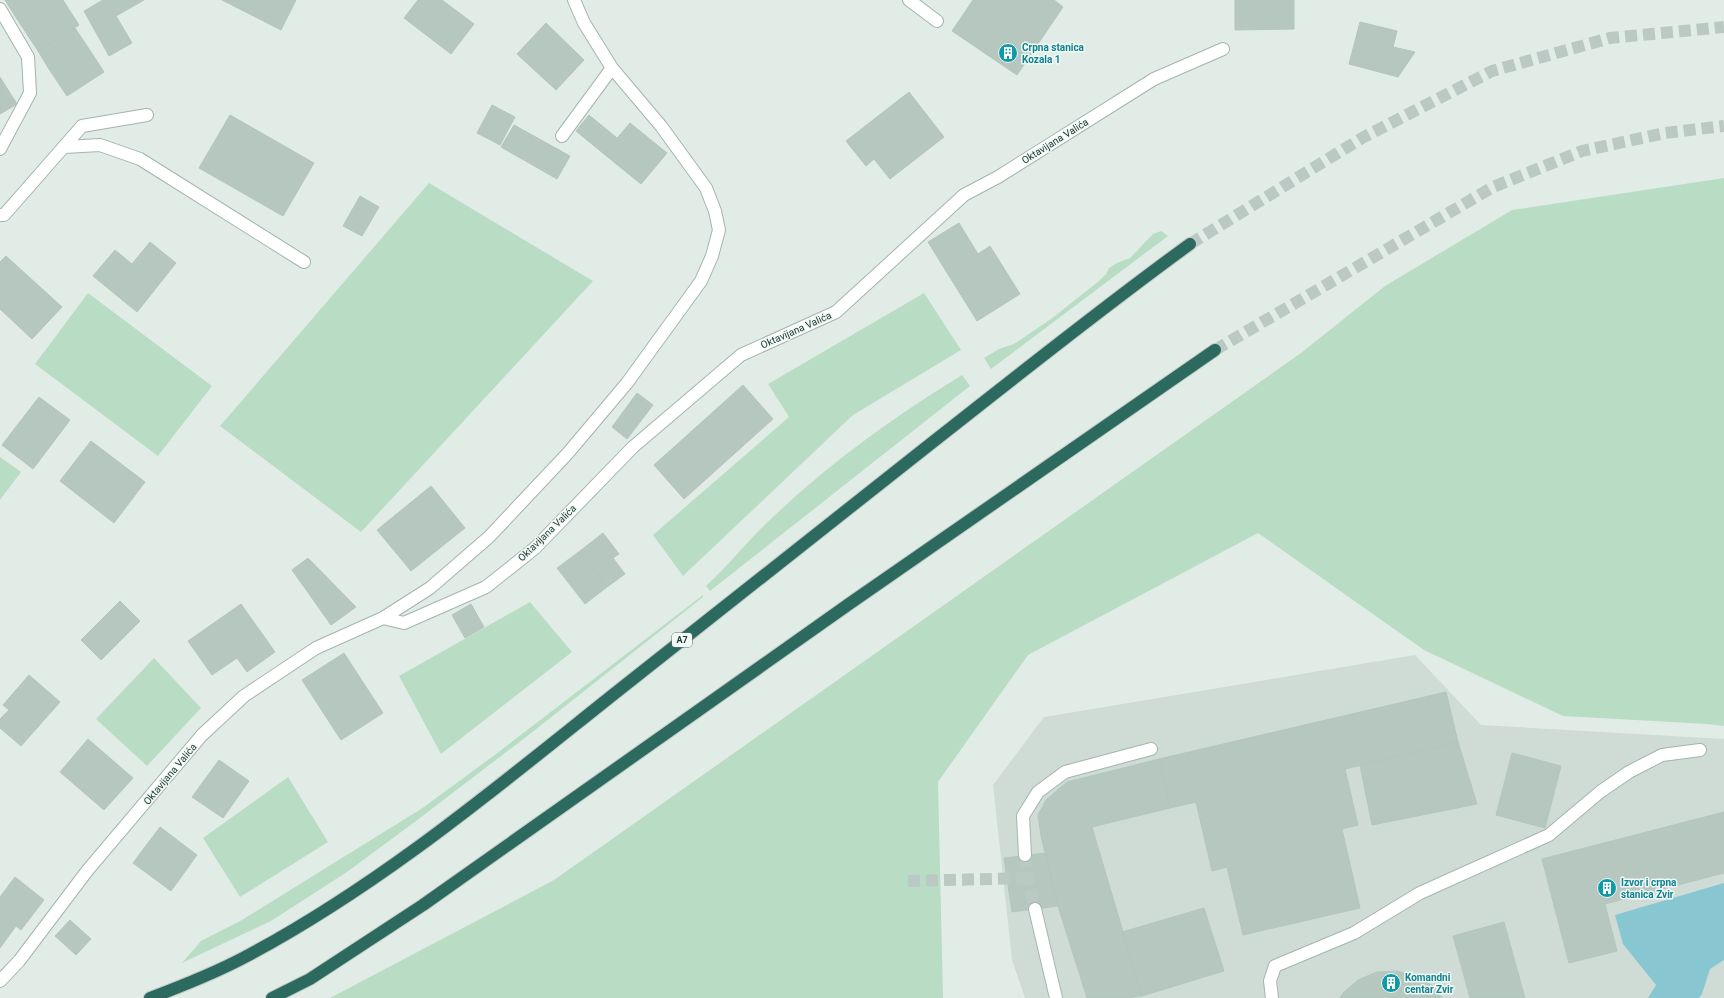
<svg xmlns="http://www.w3.org/2000/svg" width="1724" height="998" font-family="Roboto,sans-serif">
<style>
.built{fill:#cfdcd6}
.green{fill:#b9ddc4}
.water{fill:#88c6d2}
.building{fill:#b6c7c0;stroke:#b3c6be}
.lines{fill:none;stroke-linecap:round;stroke-linejoin:round}
.minor-tunnel{stroke:#bbc9c4;stroke-width:12;stroke-dasharray:12 6;stroke-linecap:butt}
.highway-tunnel{stroke:#bbc9c4;stroke-width:12;stroke-dasharray:12 6;stroke-linecap:butt}
.minor-casing{stroke:#a4b4ae;stroke-width:14}
.highway-casing{stroke:#c1c9c7;stroke-width:14}
.minor{stroke:#fff;stroke-width:12}
.highway{stroke:#2c695e;stroke-width:12}
.labels{text-anchor:middle;dominant-baseline:central;stroke-width:3;stroke-linejoin:round;paint-order:stroke}
.shield{fill:#f1f8f5;stroke:#5f756f;stroke-width:1}
.shield-label{font-size:9px;font-weight:bold;fill:#213d36}
.culture-label{font-size:10px;font-weight:bold;fill:#0d838f;stroke:#f1f8f5;text-anchor:start}
.street-label{font-size:10px;fill:#213d36;stroke:#f1f8f5}
</style>
<rect width="100%" height="100%" fill="#e1ece7"/>
<!-- built -->
<path class="built" d="M 1415,655 L 1481,725 L 1724,739 L 1724,998 L 1025,998 L 1012,960 L 993,785 L 1044,717 Z"/>
<!-- green -->
<path class="green" d="M 1724,178 L 1724,726 L 1707,724 L 1563,716 L 1424,650 L 1258,533 L 1028,655 L 938,782 L 943,998 L 330,998 L 554,880 L 1301,353 L 1385,286 L 1512,210 Z
M 429,183 L 593,281 L 361,532 L 220,426 Z
M 1161,231 L 1168,236 L 991,369 L 984,358 L 999,349 L 1014,344 L 1023,338 L 1051,319 L 1099,281 L 1106,274 L 1109,268 L 1117,263 L 1130,258 L 1153,234 Z
M 88,293 L 212,386 L 158,456 L 35,364 Z
M 924,293 L 961,350 L 853,415 L 683,576 L 653,535 L 789,417 L 768,384 Z
M 962,375 L 970,386 L 710,591 L 706,586 C 730,564 750,538 774,516 C 831,462 895,416 962,375 Z
M 0,457 L 21,472 L 0,500 Z
M 703,595 L 703,597 L 535,730 L 416,821 L 347,872 L 271,921 L 182,963 L 201,941 L 242,920 L 421,809 L 492,757 Z
M 530,602 L 572,652 L 441,754 L 399,676 Z
M 154,658 L 201,708 L 147,766 L 96,719 Z
M 288,777 L 328,842 L 240,897 L 203,838 Z"/>
<!-- water -->
<path class="water" d="M 1724,883 L 1724,960 L 1710,969 L 1702,994 L 1699,998 L 1648,998 L 1656,985 L 1623,944 L 1615,915 Z"/>
<!-- building -->
<path class="building" d="M 5,0 L 39,0 L 15,16 Z
M 39,0 L 63,0 L 79,25 L 38,51 L 15,16 Z
M 103,0 L 144,0 L 116,16 L 132,43 L 109,56 L 84,11 Z
M 222,0 L 296,0 L 281,30 Z
M 418,0 L 442,0 L 474,24 L 451,54 L 404,18 Z
M 973,0 L 1054,0 L 1063,7 L 1017,75 L 952,31 Z
M 1235,0 L 1294,0 L 1294,29 L 1235,30 Z
M 1360,22 L 1397,31 L 1393,47 L 1415,52 L 1398,77 L 1349,64 Z
M 546,23 L 584,60 L 556,90 L 517,54 Z
M 75,28 L 87,46 L 49,69 L 38,51 Z
M 87,46 L 104,72 L 67,96 L 49,69 Z
M 0,77 L 17,104 L 0,114 Z
M 909,92 L 944,137 L 890,179 L 874,159 L 866,166 L 846,141 Z
M 492,105 L 515,117 L 500,145 L 477,133 Z
M 230,115 L 314,163 L 283,216 L 199,168 Z
M 589,115 L 617,138 L 604,154 L 576,131 Z
M 630,123 L 667,153 L 641,184 L 604,154 Z
M 514,125 L 570,156 L 557,179 L 501,147 Z
M 360,196 L 379,207 L 362,236 L 343,226 Z
M 959,223 L 978,254 L 990,246 L 1020,294 L 977,321 L 928,242 Z
M 150,242 L 176,263 L 137,312 L 93,276 L 115,250 L 132,264 Z
M 6,256 L 62,307 L 32,339 L 0,309 L 0,262 Z
M 743,385 L 773,419 L 684,499 L 654,465 Z
M 637,393 L 653,405 L 627,439 L 612,427 Z
M 39,397 L 70,420 L 33,469 L 2,445 Z
M 91,441 L 145,482 L 114,523 L 60,481 Z
M 431,486 L 465,528 L 411,571 L 377,530 Z
M 603,533 L 619,554 L 613,558 L 625,574 L 607,587 L 580,551 Z
M 580,551 L 607,587 L 585,604 L 557,568 Z
M 308,558 L 356,607 L 331,625 L 292,570 Z
M 120,601 L 140,621 L 101,660 L 81,640 Z
M 241,604 L 275,652 L 247,672 L 237,658 L 212,675 L 188,641 Z
M 471,604 L 484,627 L 465,638 L 452,615 Z
M 344,653 L 383,713 L 341,740 L 302,680 Z
M 29,675 L 60,702 L 21,746 L 0,728 L 0,719 L 9,710 L 3,705 Z
M 1446,692 L 1458,742 L 1345,769 L 1358,825 L 1342,829 L 1360,908 L 1243,935 L 1227,867 L 1212,871 L 1196,802 L 1170,808 L 1159,759 Z
M 88,739 L 133,778 L 104,810 L 60,772 Z
M 1458,742 L 1477,804 L 1372,825 L 1360,765 Z
M 1512,753 L 1561,766 L 1545,828 L 1496,815 Z
M 1159,759 L 1170,808 L 1092,827 L 1142,996 L 1127,998 L 1087,998 L 1058,906 L 1041,836 L 1038,815 L 1046,800 L 1067,782 Z
M 219,760 L 249,781 L 223,818 L 192,797 Z
M 1724,812 L 1724,873 L 1605,904 L 1617,951 L 1569,963 L 1542,859 Z
M 160,827 L 197,855 L 171,891 L 133,863 Z
M 1046,853 L 1058,906 L 1012,912 L 1004,858 Z
M 15,877 L 44,900 L 21,930 L 0,914 L 0,897 Z
M 1204,908 L 1224,971 L 1142,996 L 1122,932 Z
M 0,914 L 16,926 L 0,948 Z
M 70,920 L 91,939 L 76,955 L 55,936 Z
M 1504,922 L 1525,998 L 1470,998 L 1453,936 Z
M 1397,971 L 1416,976 L 1433,986 L 1442,998 L 1340,998 L 1343,993 L 1358,980 L 1377,972 Z"/>
<g class="lines">
<!-- minor-tunnel -->
<path class="minor-tunnel" d="M 1025,855 L 1028,878 L 1035,909
M 908,881 L 1028,878"/>
<!-- highway-tunnel -->
<path class="highway-tunnel" d="M 1190,244 L 1362,138 L 1492,71 L 1610,38 L 1724,27
M 1215,350 L 1493,187 L 1582,151 L 1665,133 L 1724,126"/>
<defs>
<path id="minor" d="M 909,0 L 937,21
M 0,9 L 28,57 L 30,93 L 0,149
M 562,136 L 612,68
M 64,147 L 100,145 L 140,159 L 304,262
M 0,215 L 4,215 L 82,126 L 147,115
M 383,618 L 404,623 L 486,587 L 535,548 L 633,447 L 741,355 L 836,312 L 964,195 L 998,177 L 1154,79 L 1223,49
M 1025,855 L 1023,816 L 1038,792 L 1065,772 L 1151,749
M 1035,909 L 1056,998
M 0,981 L 19,961 L 87,871 L 202,735 L 244,696 L 316,648 L 383,618 L 430,588 L 489,537 L 568,453 L 627,383 L 701,281 L 712,256 L 719,230 L 715,211 L 706,188 L 661,126 L 612,68 L 584,23 L 574,0
M 1272,998 L 1270,981 L 1275,966 L 1354,933 L 1420,893 L 1549,835 L 1600,792 L 1629,772 L 1662,755 L 1700,750"/>
<path id="highway" d="M 150,998 C 182,986 215,973 245,957 C 379,886 496,788 614,694 C 717,613 820,531 924,449 C 1012,380 1099,310 1190,244
M 272,998 L 310,979 L 423,905 L 849,604 L 1215,350"/>
</defs>
<!-- minor casing -->
<use href="#minor" class="minor-casing"/>
<!-- highway casing -->
<use href="#highway" class="highway-casing"/>
<!-- minor -->
<use href="#minor" class="minor"/>
<!-- highway -->
<use href="#highway" class="highway"/>
</g>
<!-- icons -->
<defs>
<symbol id="building-disc" viewBox="-11 -11 22 22"><circle r="9.5" fill="#0f9aa8" stroke="#f1f8f5"/><path d="M-4-6H4V6H1V3H-1V6H-4ZM-2.5-4.3h1.7v1.8h-1.7ZM.8-4.3h1.7v1.8H.8ZM-2.5-1h1.7V.8h-1.7ZM.8-1h1.7V.8H.8Z" fill="#fff"/></symbol>
</defs>
<g fill-rule="evenodd">
<use href="#building-disc" x="997" y="42" width="22" height="22"/>
<use href="#building-disc" x="1596" y="877" width="22" height="22"/>
<use href="#building-disc" x="1380" y="972" width="22" height="22"/>
</g>
<g class="labels">
<!-- shield labels -->
<rect class="shield" x="672" y="633" width="20" height="14" rx="3"/>
<g class="shield-label">
<text x="682" y="640">A7</text>
</g>
<!-- culture labels -->
<g class="culture-label">
<text x="1022" y="47">Crpna stanica<tspan x="1022" dy="12">Kozala 1</tspan></text>
<text x="1621" y="882">Izvor i crpna<tspan x="1621" dy="12">stanica Zvir</tspan></text>
<text x="1405" y="977">Komandni<tspan x="1405" dy="12">centar Zvir</tspan></text>
</g>
<!-- street labels -->
<g class="street-label">
<text transform="translate(1055 141) rotate(-32)">Oktavijana Valića</text>
<text transform="translate(796 330) rotate(-24)">Oktavijana Valića</text>
<text transform="translate(547 533) rotate(-44)">Oktavijana Valića</text>
<text transform="translate(170 774) rotate(-50)">Oktavijana Valića</text>
</g>
</g>
</svg>
